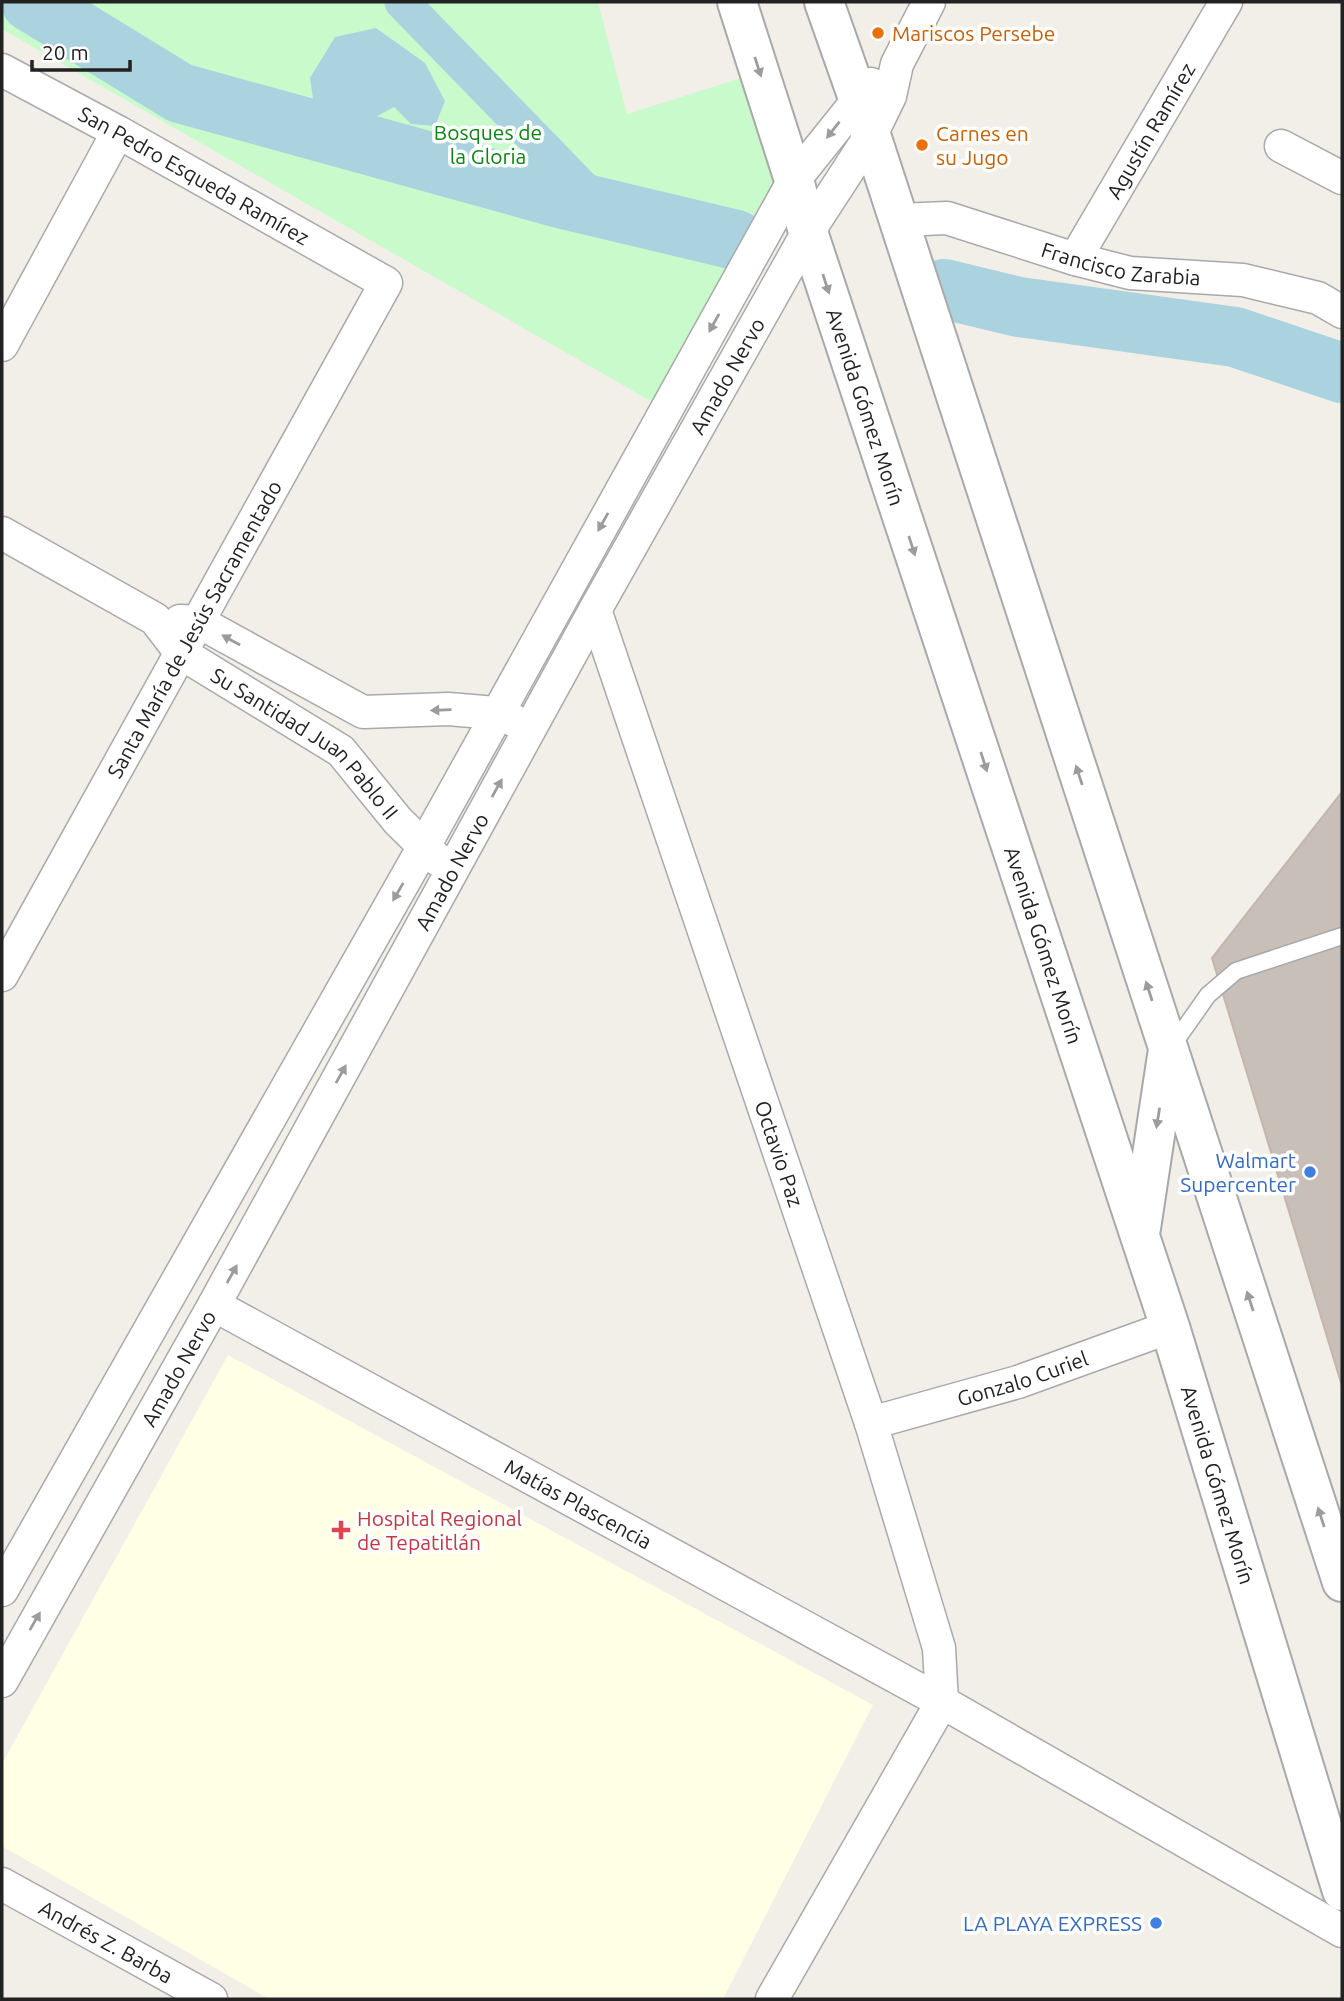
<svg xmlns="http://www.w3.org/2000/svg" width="1344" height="2001" font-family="Ubuntu,sans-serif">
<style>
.education{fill:#ffffe5}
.park{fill:#c8facc}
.water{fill:#aad3df}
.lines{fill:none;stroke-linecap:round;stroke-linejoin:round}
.canal{stroke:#aad3df;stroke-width:35}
.river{stroke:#aad3df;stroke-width:60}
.building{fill:#c7bfb8;stroke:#c4b6ab;stroke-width:2}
.service-casing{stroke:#a9a9a9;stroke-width:19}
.minor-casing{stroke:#a9a9a9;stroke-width:35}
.tertiary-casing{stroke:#a9a9a9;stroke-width:42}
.service{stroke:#fff;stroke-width:16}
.minor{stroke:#fff;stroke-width:32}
.tertiary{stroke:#fff;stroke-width:38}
.oneway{fill:#9c9c9c}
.food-dot{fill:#e8710a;stroke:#fff;stroke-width:2.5}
.shop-dot{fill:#3f7fe0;stroke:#fff;stroke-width:2.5}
.health-dot{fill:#e0444e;stroke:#fff;stroke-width:2.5}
.labels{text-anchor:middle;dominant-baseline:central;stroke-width:7;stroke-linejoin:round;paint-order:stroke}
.food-label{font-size:21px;fill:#c56008;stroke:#fff;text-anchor:start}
.street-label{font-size:21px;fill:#222;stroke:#fff}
.park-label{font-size:21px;fill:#0c8416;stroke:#fff}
.shop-label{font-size:21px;fill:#366cbe;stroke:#fff;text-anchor:end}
.health-label{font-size:21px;fill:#be3a42;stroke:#fff;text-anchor:start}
</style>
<rect width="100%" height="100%" fill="#f2efe9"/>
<!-- education -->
<path class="education" d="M 228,1355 L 873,1705 L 723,1999 L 269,1999 L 2,1846 L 2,1764 Z"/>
<!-- park -->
<path class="park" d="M 2,2 L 598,2 L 627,114 L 754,74 L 777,179 L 656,404 L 2,29 Z"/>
<!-- water -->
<path class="water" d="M 376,28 L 425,63 L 445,101 L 435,126 L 411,124 L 394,107 L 355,128 L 314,105 L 310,78 L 335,37 Z"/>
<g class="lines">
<!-- canal -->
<path class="canal" d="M 402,2 L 602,208"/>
<!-- river -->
<path class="river" d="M 31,2 L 180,93 L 560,198 L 736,240
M 944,289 L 1019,307 L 1235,337 L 1342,373"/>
</g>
<!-- building -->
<path class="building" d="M 1342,792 L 1342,1386 L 1212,958 Z"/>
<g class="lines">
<defs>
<path id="service" d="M 1172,1046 L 1208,995 L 1236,971 L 1342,936"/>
<g id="minor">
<path id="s1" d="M 2,70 L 118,132 L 386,283 L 2,975"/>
<path d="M 1281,146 L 1342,178"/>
<path id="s2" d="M 899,220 L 947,218 L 1075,259 L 1130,273 L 1243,280 L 1318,298 L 1342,312"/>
<path id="s3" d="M 1075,259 L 1226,2"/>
<path d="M 2,345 L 118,132"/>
<path id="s4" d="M 2,533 L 155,619 L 181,653 L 341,751 L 398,821 L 437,859"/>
<path id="s5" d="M 595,610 L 871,1423 L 939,1648 L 942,1702"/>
<path d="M 180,621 L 199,622 L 363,712 L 448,709 L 496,713 L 513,720"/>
<path id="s6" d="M 214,1305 L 942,1702"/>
<path id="s7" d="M 871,1423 L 1018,1382 L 1170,1327"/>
<path d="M 2,1590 L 423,848 L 794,180 L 871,84"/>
<path id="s8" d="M 2,1681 L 214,1305 L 595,610 L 808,232 L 871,135 L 890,96 L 897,64 L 929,2"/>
<path id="s9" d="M 2,1884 L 211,1999"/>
<path d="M 772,1999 L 942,1702 L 1342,1931"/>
</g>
<g id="tertiary">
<path id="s10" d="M 737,2 L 794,180 L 808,232 L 1170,1327 L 1342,1891"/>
<path d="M 824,2 L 871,135 L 1342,1582"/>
<path d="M 1141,1228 L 1167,1056"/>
</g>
</defs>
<!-- service casing -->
<use href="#service" class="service-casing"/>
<!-- minor casing -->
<use href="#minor" class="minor-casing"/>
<!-- tertiary casing -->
<use href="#tertiary" class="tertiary-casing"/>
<!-- service -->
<use href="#service" class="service"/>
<!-- minor -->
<use href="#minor" class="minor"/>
<!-- tertiary -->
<use href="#tertiary" class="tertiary"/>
</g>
<!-- one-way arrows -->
<defs><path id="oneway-solid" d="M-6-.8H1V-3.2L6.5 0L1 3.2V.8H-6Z" transform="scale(1.75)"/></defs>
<g class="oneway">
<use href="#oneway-solid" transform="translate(758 67) rotate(72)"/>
<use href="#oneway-solid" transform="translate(833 130) rotate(128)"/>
<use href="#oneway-solid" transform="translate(826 284) rotate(72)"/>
<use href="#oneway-solid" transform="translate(714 323) rotate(119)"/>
<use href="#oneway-solid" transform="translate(603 522) rotate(119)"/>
<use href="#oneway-solid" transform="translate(912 546) rotate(72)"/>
<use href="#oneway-solid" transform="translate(231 640) rotate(-151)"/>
<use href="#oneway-solid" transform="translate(441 710) rotate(178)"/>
<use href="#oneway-solid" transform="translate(984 762) rotate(72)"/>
<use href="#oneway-solid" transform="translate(1079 775) rotate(-108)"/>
<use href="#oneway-solid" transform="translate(497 788) rotate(-61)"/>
<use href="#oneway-solid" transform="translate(398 892) rotate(120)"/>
<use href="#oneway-solid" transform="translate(1149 991) rotate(-108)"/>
<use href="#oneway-solid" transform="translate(341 1074) rotate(-61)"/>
<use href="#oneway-solid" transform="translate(1158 1118) rotate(99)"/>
<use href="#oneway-solid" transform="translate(232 1274) rotate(-61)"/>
<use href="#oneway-solid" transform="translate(1250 1301) rotate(-108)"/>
<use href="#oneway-solid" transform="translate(1321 1517) rotate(-108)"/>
<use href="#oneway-solid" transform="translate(35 1621) rotate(-60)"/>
</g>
<!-- markers -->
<g class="food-dot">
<circle cx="878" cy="33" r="7"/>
<circle cx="922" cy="145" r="7"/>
</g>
<g class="shop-dot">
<circle cx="1310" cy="1172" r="7"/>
<circle cx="1156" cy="1923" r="7"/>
</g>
<path class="health-dot" d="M337.5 1519.5h7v7h7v7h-7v7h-7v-7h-7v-7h7z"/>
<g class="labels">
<!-- food labels -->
<g class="food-label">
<text x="892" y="33">Mariscos Persebe</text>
<text x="936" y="133">Carnes en<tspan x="936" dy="24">su Jugo</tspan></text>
</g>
<!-- street labels -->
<g class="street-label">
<text stroke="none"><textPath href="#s3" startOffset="149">Agustín Ramírez</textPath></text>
<text stroke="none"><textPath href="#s1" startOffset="219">San Pedro Esqueda Ramírez</textPath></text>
<text stroke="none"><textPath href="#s2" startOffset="229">Francisco Zarabia</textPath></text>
<text stroke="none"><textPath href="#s8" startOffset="1493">Amado Nervo</textPath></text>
<text stroke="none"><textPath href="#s10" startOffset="425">Avenida Gómez Morín</textPath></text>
<text transform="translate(194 629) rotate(-61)">Santa María de Jesús Sacramentado</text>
<text stroke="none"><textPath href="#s4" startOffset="373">Su Santidad Juan Pablo II</textPath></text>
<text stroke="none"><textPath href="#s8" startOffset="926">Amado Nervo</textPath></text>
<text stroke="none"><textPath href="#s10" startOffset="992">Avenida Gómez Morín</textPath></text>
<text stroke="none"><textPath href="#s5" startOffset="574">Octavio Paz</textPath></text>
<text stroke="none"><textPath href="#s8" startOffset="359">Amado Nervo</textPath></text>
<text stroke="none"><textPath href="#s7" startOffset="158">Gonzalo Curiel</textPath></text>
<text stroke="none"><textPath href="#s10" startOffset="1559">Avenida Gómez Morín</textPath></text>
<text stroke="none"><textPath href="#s6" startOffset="415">Matías Plascencia</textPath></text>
<text stroke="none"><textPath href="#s9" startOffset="119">Andrés Z. Barba</textPath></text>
</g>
<!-- park labels -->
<g class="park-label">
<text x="488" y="132">Bosques de<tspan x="488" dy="24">la Gloria</tspan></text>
</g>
<!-- shop labels -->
<g class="shop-label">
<text x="1296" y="1160">Walmart<tspan x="1296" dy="24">Supercenter</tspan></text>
<text x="1142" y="1923">LA PLAYA EXPRESS</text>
</g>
<!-- health labels -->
<g class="health-label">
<text x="357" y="1518">Hospital Regional<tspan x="357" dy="24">de Tepatitlán</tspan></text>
</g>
</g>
<!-- border -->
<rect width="1344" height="2001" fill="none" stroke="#222222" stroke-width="7"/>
<!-- scale -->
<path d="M32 60v10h98v-10" fill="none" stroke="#222222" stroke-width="3.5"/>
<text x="42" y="60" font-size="21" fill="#222222" stroke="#ffffff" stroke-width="5" paint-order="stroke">20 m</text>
</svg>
